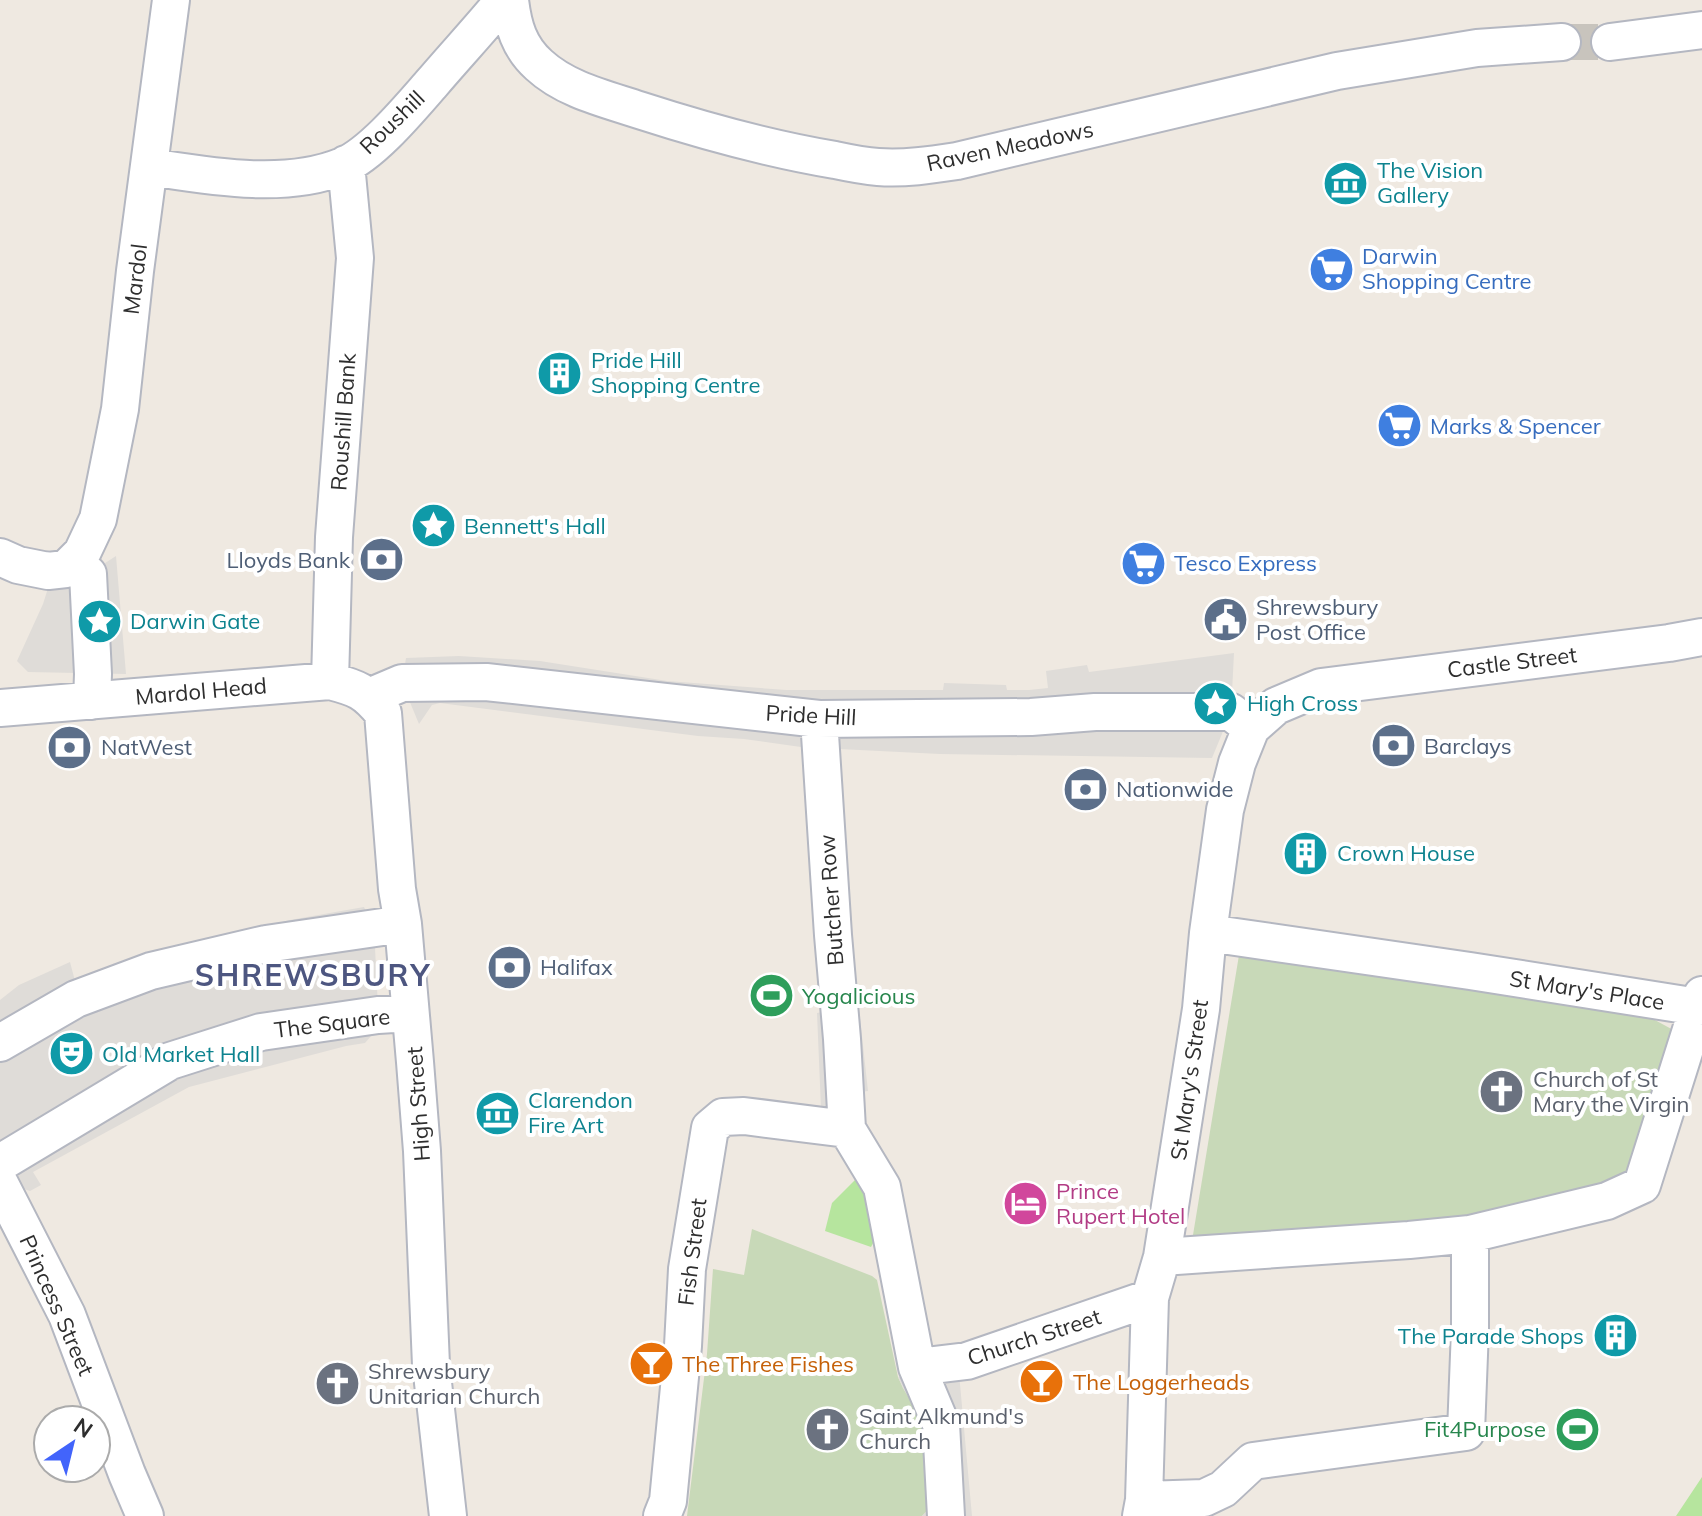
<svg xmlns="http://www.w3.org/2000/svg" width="1702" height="1516" font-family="Mulish,sans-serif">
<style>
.green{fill:#b6e59e}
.cemetery{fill:#c8d9b8}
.plaza{fill:#dfdcd8}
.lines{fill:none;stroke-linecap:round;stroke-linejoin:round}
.minor-tunnel{stroke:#c8c4bd;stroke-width:36;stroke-dasharray:36 18;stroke-linecap:butt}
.minor-casing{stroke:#b4b7c1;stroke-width:40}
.minor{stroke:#fff;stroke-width:36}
.labels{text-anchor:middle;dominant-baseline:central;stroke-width:8;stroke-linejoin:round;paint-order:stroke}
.street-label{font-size:22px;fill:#2e2e2e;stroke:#fff}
.culture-label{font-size:22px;fill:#0d838f;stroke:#fff;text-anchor:start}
.shop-label{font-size:22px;fill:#366cbe;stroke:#fff;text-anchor:start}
.service-label{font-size:22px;fill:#4e5e75;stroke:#fff;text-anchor:start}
.leisure-label{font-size:22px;fill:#27864d;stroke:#fff;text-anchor:start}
.worship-label{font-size:22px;fill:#5b616d;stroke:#fff;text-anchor:start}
.hotel-label{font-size:22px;fill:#b23c85;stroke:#fff;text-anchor:start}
.food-label{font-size:22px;fill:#c56008;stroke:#fff;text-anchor:start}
.district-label{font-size:30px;font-weight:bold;letter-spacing:2px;fill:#4d5680;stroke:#fff}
</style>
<rect width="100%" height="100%" fill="#efe9e1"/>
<!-- green -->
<path class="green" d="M 858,1177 L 880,1230 L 871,1247 L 825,1231 L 832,1203 Z
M 1702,1477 L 1702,1516 L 1676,1516 Z"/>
<!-- cemetery -->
<path class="cemetery" d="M 1239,955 L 1642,1013 L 1688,1038 L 1637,1179 L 1411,1236 L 1193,1235 Z
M 752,1229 L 872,1276 L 877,1280 L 898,1377 L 903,1388 L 926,1426 L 933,1505 L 922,1516 L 687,1516 L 707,1354 L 713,1269 L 744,1275 Z"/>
<!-- plaza -->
<path class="plaza" d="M 116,556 L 126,674 L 28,672 L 17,661 L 43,604 L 49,585 L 88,574 Z
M 1234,653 L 1231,712 L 1212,758 L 940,754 L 839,749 L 856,982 L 868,1091 L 846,1094 L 821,1109 L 817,1013 L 823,1012 L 822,965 L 818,965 L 812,884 L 808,748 L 744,739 L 698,736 L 440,703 L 432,705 L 419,724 L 402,683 L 406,658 L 459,656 L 540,661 L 667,681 L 786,690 L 943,690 L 944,683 L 1006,685 L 1007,690 L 1029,690 L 1048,688 L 1046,671 L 1087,665 L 1089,672 Z
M 364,907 L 374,928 L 379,1027 L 365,1043 L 346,1046 L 189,1087 L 33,1172 L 41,1185 L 30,1191 L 0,1181 L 0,1000 L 19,985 L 70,962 L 75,981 L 211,940 L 290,920 Z
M 959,1373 L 972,1516 L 922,1516 L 933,1505 L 926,1426 L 903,1388 L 898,1377 Z"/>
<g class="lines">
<!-- minor-tunnel -->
<path class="minor-tunnel" d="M 1562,42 L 1610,42"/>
<defs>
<path id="minor" d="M 510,0 C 513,26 519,47 539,65 C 566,90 606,99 639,110 C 704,131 769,149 835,160 C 849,163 864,166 878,167 C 904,169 931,165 957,161 L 1337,71 L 1477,48 L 1562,42
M 1610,42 L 1702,30
M 150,167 C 209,176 285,190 343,166 C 373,153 410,108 432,83 C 456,55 481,28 504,0
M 0,557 L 18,565 L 48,571 L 66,569 L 82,553 L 98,519 L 120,409 L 135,271 L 171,0
M 88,574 L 93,674 L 92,701
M 330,681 L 334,537 L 355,258 L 346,164
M 369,697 L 402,683 L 486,682 L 819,719 L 1031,717 L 1095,712 L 1231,712 L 1251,728
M 0,708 L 330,681 C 357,688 365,691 383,713 L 397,889 L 403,924 L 415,1062 L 422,1151 L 431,1365 L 448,1516
M 819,719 L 833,935 L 842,1039 L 847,1129 L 882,1187 L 917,1367 L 941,1424 L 946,1516
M 1208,933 L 1470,971 L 1698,1007
M 0,1043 L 76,999 L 151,971 L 266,944 L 403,924
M 0,1163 L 170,1061 L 261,1032 L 378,1015 L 410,1013
M 0,1184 L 67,1315 L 127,1474 L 145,1516
M 1162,1257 L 1409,1240 L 1470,1234 L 1607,1201 L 1642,1185 L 1702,995
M 917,1367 L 967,1361 L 1150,1298
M 1144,1500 L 1204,1498 L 1223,1489 L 1253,1461 L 1466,1432 L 1470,1329 L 1470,1234
M 662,1516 L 668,1501 L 683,1346 L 687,1269 L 710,1128 L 723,1117 L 744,1116 L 847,1129
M 1141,1516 L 1144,1500 L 1150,1298 L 1162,1257 L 1201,1009 L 1208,933 L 1225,810 L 1237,763 L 1251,728 L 1276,706 L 1321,687 L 1669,643 L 1702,637"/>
</defs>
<!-- minor casing -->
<use href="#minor" class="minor-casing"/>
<!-- minor -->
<use href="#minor" class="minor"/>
</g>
<!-- icons -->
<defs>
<symbol id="museum-disc" viewBox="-11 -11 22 22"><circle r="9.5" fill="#0f9aa8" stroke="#fff"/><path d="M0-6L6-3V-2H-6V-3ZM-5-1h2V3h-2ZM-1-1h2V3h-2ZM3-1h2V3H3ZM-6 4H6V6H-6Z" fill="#fff"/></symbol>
<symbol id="supermarket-disc" viewBox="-11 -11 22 22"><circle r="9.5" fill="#3f7fe0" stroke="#fff"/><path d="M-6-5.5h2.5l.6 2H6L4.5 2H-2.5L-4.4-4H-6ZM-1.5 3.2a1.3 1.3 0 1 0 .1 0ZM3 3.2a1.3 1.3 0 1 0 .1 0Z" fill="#fff"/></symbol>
<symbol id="building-disc" viewBox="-11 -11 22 22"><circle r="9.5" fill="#0f9aa8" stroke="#fff"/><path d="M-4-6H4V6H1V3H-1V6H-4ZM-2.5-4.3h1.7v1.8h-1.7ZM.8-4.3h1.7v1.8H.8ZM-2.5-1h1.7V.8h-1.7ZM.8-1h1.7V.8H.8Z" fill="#fff"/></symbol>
<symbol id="sight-disc" viewBox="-11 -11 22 22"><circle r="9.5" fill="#0f9aa8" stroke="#fff"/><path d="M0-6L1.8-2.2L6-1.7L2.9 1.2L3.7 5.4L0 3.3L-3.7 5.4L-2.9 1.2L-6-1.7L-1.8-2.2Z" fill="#fff"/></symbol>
<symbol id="bank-disc" viewBox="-11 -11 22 22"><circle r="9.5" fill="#5c6f8a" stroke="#fff"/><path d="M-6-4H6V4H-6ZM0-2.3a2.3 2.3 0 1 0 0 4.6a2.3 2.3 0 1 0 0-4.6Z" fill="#fff"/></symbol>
<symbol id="civic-disc" viewBox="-11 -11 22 22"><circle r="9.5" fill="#5c6f8a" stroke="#fff"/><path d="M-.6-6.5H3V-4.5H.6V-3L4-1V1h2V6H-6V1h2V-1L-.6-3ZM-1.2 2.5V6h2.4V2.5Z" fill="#fff"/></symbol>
<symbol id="stadium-disc" viewBox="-11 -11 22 22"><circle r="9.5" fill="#2e9e5b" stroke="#fff"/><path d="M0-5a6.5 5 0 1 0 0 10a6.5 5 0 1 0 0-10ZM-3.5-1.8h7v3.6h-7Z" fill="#fff"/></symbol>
<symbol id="theatre-disc" viewBox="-11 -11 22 22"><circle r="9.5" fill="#0f9aa8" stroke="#fff"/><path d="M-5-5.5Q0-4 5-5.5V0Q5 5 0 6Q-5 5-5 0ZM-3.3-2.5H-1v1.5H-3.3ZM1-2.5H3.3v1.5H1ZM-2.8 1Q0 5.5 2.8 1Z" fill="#fff"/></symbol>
<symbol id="church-disc" viewBox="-11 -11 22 22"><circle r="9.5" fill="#6b7280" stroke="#fff"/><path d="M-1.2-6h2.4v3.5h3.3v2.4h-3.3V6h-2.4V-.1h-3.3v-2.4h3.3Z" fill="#fff"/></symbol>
<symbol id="hotel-disc" viewBox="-11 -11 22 22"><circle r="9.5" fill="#d1479c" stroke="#fff"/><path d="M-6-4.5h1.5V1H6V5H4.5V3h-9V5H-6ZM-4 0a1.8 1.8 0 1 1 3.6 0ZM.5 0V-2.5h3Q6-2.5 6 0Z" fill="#fff"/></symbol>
<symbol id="bar-disc" viewBox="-11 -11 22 22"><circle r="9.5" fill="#e8710a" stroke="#fff"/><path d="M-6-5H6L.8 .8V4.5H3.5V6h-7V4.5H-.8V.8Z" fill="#fff"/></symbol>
</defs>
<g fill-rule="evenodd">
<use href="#museum-disc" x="1320" y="158" width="51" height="51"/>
<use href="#supermarket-disc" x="1306" y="244" width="51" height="51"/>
<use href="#building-disc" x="534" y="348" width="51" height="51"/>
<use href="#supermarket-disc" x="1374" y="400" width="51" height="51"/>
<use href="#sight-disc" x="408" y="500" width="51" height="51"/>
<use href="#bank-disc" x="356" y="534" width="51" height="51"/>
<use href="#supermarket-disc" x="1118" y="538" width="51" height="51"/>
<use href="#civic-disc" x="1200" y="594" width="51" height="51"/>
<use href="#sight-disc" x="74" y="596" width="51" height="51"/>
<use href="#sight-disc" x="1190" y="678" width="51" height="51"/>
<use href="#bank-disc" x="1368" y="720" width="51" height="51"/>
<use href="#bank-disc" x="44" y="722" width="51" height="51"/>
<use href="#bank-disc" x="1060" y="764" width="51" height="51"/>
<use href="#building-disc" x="1280" y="828" width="51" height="51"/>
<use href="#bank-disc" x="484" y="942" width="51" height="51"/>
<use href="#stadium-disc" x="746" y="970" width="51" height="51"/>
<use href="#theatre-disc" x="46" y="1028" width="51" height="51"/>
<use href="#church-disc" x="1476" y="1066" width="51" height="51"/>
<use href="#museum-disc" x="472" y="1088" width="51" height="51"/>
<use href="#hotel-disc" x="1000" y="1178" width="51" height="51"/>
<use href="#building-disc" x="1590" y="1310" width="51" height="51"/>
<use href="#bar-disc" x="626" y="1338" width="51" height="51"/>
<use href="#bar-disc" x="1016" y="1356" width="51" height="51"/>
<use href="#church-disc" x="312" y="1358" width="51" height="51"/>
<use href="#church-disc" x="802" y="1404" width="51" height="51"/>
<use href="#stadium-disc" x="1552" y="1404" width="51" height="51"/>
</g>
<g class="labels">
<!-- street labels -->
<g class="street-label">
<text transform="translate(392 122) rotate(-44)">Roushill</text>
<text transform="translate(1010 146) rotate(-12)">Raven Meadows</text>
<text transform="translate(135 279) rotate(-83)">Mardol</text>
<text transform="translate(343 422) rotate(-86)">Roushill Bank</text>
<text transform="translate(1512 662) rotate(-7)">Castle Street</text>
<text transform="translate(201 691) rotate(-5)">Mardol Head</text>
<text transform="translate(811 715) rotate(3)">Pride Hill</text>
<text transform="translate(831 900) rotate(-94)">Butcher Row</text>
<text transform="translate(1587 990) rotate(9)">St Mary's Place</text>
<text transform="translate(332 1023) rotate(-7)">The Square</text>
<text transform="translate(1189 1080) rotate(-82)">St Mary's Street</text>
<text transform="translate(418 1104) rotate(-94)">High Street</text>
<text transform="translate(692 1252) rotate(-83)">Fish Street</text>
<text transform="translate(57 1305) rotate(66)">Princess Street</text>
<text transform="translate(1034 1337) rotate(-18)">Church Street</text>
</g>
<!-- culture labels -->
<g class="culture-label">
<text x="1377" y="170">The Vision<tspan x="1377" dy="25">Gallery</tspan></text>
<text x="591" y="360">Pride Hill<tspan x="591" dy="25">Shopping Centre</tspan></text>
<text x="464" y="526">Bennett's Hall</text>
<text x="130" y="621">Darwin Gate</text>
<text x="1247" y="703">High Cross</text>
<text x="1337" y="853">Crown House</text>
<text x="102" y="1054">Old Market Hall</text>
<text x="528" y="1100">Clarendon<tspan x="528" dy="25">Fire Art</tspan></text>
<text x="1584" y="1336" text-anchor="end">The Parade Shops</text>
</g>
<!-- shop labels -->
<g class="shop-label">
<text x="1362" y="256">Darwin<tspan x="1362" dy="25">Shopping Centre</tspan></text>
<text x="1430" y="426">Marks &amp; Spencer</text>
<text x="1174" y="563">Tesco Express</text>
</g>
<!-- service labels -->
<g class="service-label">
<text x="350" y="560" text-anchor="end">Lloyds Bank</text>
<text x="1256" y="607">Shrewsbury<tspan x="1256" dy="25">Post Office</tspan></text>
<text x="1424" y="746">Barclays</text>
<text x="101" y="747">NatWest</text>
<text x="1116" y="789">Nationwide</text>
<text x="540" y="967">Halifax</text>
</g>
<!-- leisure labels -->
<g class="leisure-label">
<text x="802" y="996">Yogalicious</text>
<text x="1546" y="1429" text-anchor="end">Fit4Purpose</text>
</g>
<!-- worship labels -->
<g class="worship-label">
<text x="1533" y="1079">Church of St<tspan x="1533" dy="25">Mary the Virgin</tspan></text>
<text x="368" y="1371">Shrewsbury<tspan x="368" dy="25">Unitarian Church</tspan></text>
<text x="859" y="1416">Saint Alkmund's<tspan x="859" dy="25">Church</tspan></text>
</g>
<!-- hotel labels -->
<g class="hotel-label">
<text x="1056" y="1191">Prince<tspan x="1056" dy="25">Rupert Hotel</tspan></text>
</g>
<!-- food labels -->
<g class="food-label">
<text x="682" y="1364">The Three Fishes</text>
<text x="1073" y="1382">The Loggerheads</text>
</g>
<!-- district labels -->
<g class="district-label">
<text x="313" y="975">SHREWSBURY</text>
</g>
</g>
<!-- north arrow -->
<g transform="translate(72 1444) rotate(35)"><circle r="38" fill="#ffffff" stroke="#ababab" stroke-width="2"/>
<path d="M0-6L14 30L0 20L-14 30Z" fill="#4264fb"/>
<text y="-12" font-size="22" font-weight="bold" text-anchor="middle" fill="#2e2e2e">N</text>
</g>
</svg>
